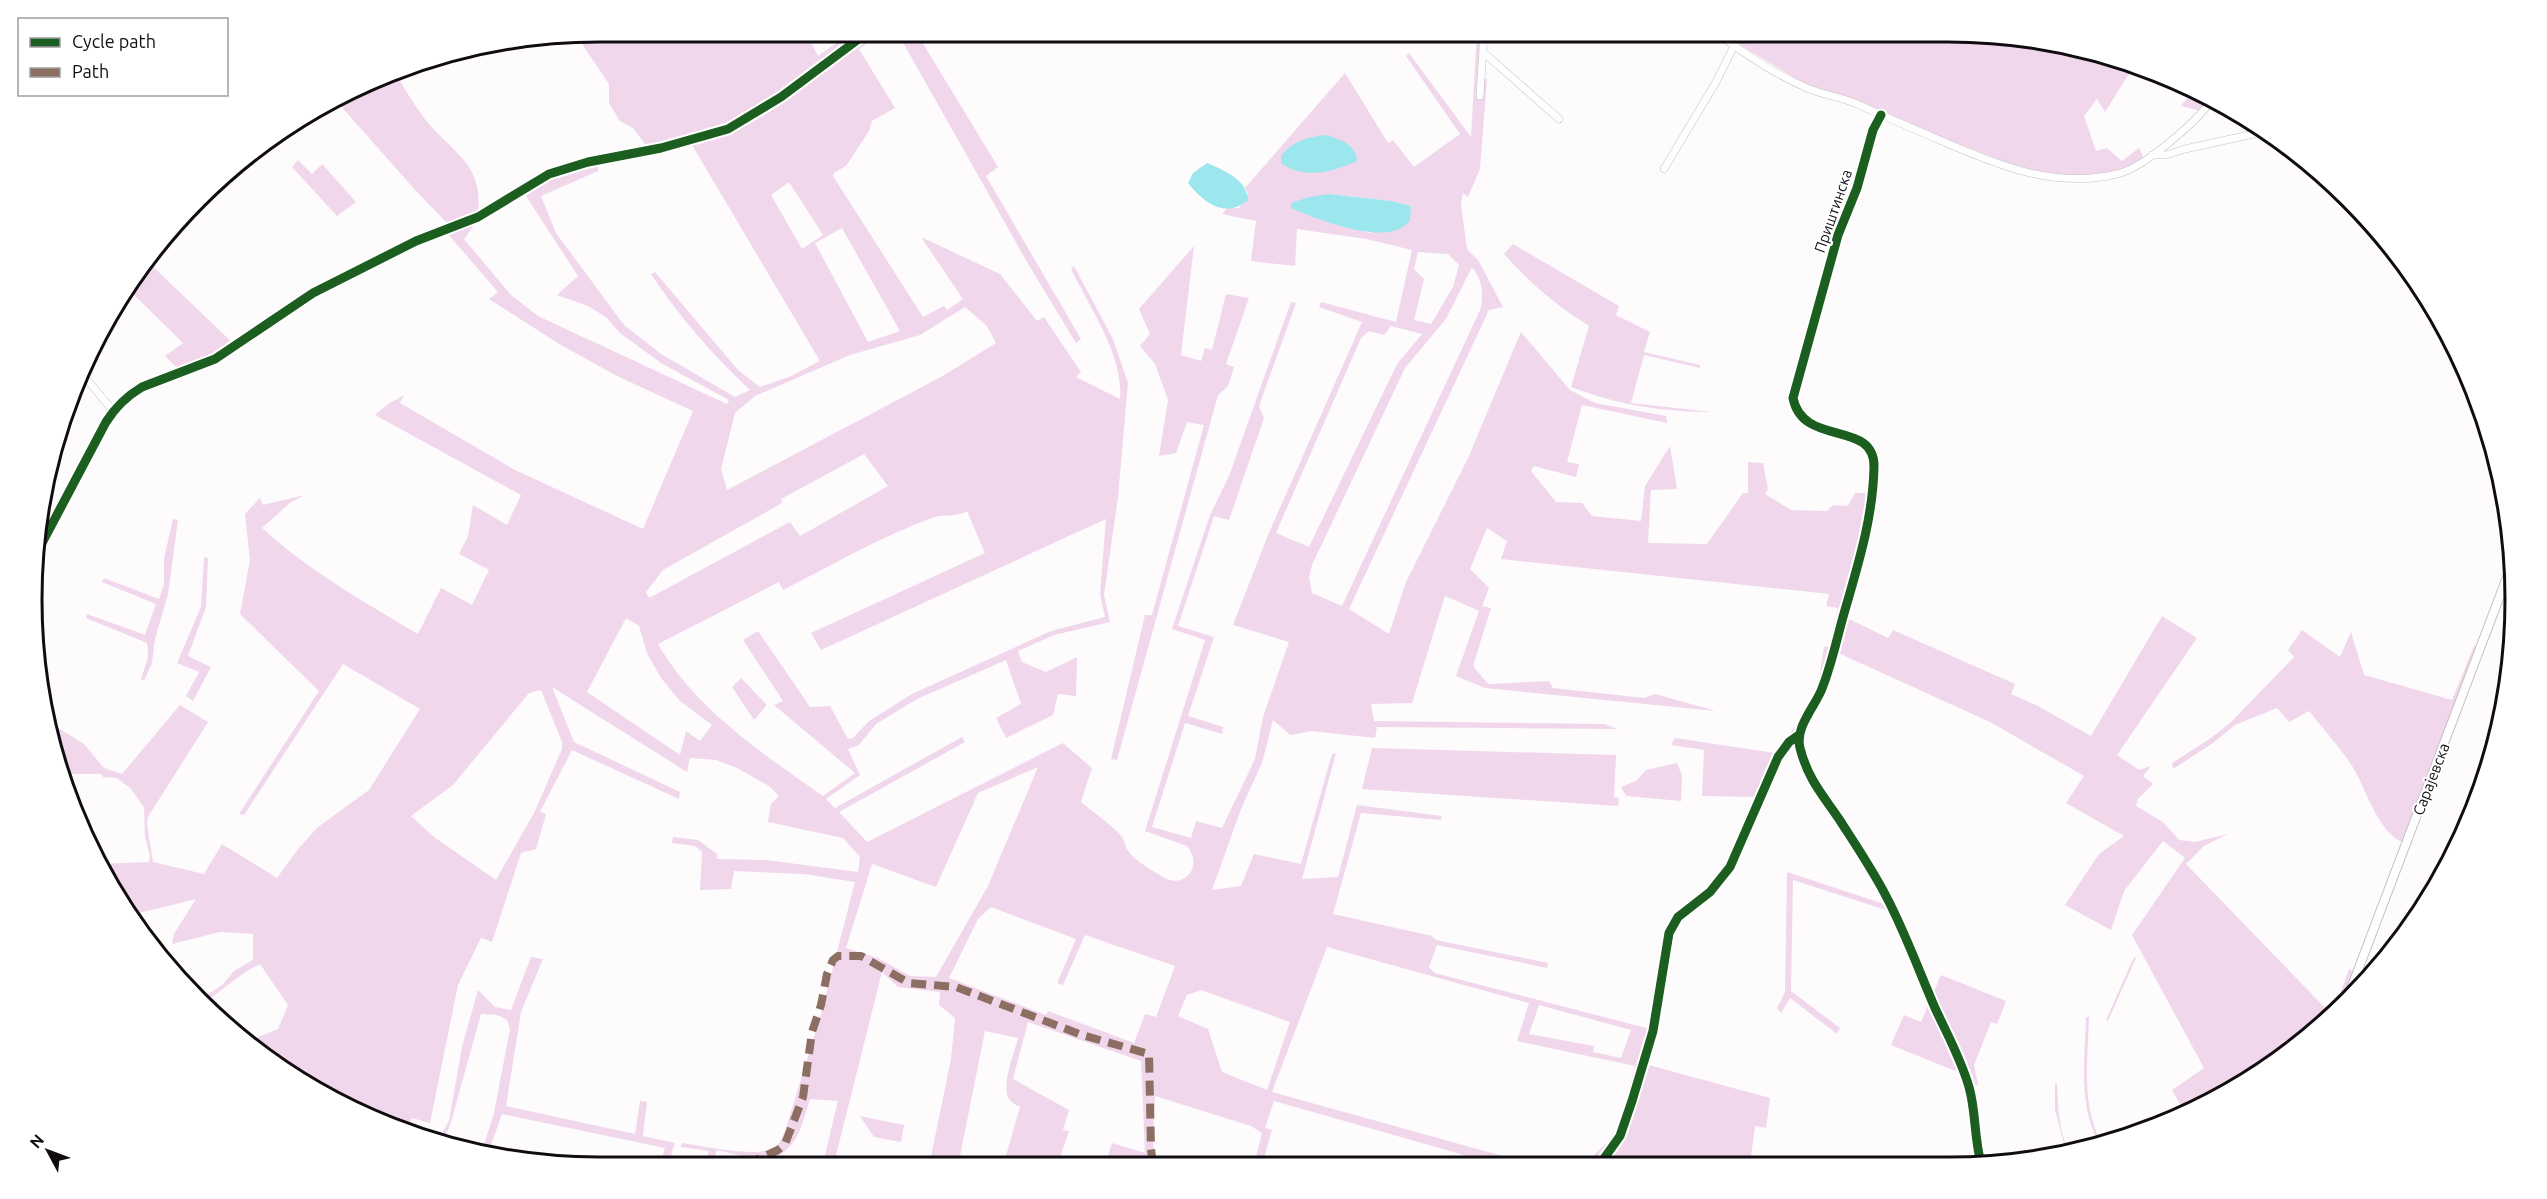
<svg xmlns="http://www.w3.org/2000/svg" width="2547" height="1199" font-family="Ubuntu,sans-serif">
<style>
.green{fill:#f0d7ec;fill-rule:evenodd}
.water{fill:#9be7ed}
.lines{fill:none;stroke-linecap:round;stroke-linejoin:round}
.minor-casing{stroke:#c4c0c3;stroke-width:8}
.major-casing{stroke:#c4c0c3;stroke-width:10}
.minor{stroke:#fffeff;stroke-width:7}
.major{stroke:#fffeff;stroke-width:8}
.quiet{stroke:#8d6e63;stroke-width:8;stroke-dasharray:15 8;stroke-linecap:butt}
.cycleway-casing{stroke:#fff;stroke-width:13}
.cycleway{stroke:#1b5e20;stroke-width:9}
.labels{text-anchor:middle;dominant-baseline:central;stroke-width:4.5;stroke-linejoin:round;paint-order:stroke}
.street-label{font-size:15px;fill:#110c10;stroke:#fff}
.rim{fill:none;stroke:#110c10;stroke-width:3}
</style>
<rect width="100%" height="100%" fill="#fdfbfc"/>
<!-- green -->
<path class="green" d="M 600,32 L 806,32 L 818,56 L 852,32 L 867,32 L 745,121 L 649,149 L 633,128 L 620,121 L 609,103 L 609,84 L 576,35 Z
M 876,32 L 883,32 L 859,49 L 895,108 L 872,121 L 869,131 L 846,166 L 834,173 L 833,176 L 923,317 L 944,306 L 947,310 L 963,299 L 921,237 L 1000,274 L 1037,321 L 1044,317 L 1081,372 L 1076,377 L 1120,399 C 1124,356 1089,306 1071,269 L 1074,266 L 1113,339 L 1128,383 L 1118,497 L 1104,595 L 1110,622 L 1054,635 L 1018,651 L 1022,662 L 1046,672 L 1077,657 L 1076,696 L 1058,694 L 1053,715 L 1006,738 L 996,718 L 1021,704 L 1006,660 L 917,699 L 876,724 L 859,745 L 848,749 L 860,775 L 826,799 L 835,808 L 962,737 L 965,742 L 839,812 L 867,842 L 1063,743 L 1092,768 L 1081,802 C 1094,813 1110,823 1121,836 C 1125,840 1125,848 1129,852 C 1137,862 1153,871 1163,877 C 1184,890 1204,866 1187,846 L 1145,831 L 1205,640 L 1172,629 L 1210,515 L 1229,476 L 1291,302 L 1296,303 L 1259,406 L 1264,418 L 1229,520 L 1214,516 L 1178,626 L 1214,637 L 1188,716 L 1223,727 L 1222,734 L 1185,723 L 1152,827 L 1191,838 L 1196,821 L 1222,828 L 1255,759 L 1263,717 L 1289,642 L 1233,625 L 1268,535 L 1362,322 L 1319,307 L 1321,302 L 1396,322 L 1412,250 L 1366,239 L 1297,229 L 1295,266 L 1251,261 L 1256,221 L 1222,214 L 1227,208 L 1239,208 L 1248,193 L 1245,188 L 1345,73 L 1388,143 L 1393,140 L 1414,167 L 1460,134 L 1406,56 L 1409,53 L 1471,137 L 1477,32 L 1482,32 L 1480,79 L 1487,79 L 1480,169 L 1468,197 L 1463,193 L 1461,205 L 1467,249 L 1478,260 L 1503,307 L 1489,310 L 1349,609 L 1389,634 L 1406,582 L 1468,458 L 1521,332 L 1570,390 L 1595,403 L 1666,416 L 1667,423 L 1582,405 L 1567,462 L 1579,464 L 1576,477 L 1534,466 L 1531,471 L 1556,502 L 1582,503 L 1592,516 L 1641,521 L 1645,486 L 1670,446 L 1677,489 L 1651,490 L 1648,543 L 1707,544 L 1743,493 L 1748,493 L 1748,462 L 1763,463 L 1768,489 L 1765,494 L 1791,510 L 1827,511 L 1833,505 L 1848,506 L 1855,493 L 1870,493 L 1864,540 L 1825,678 L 1799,731 L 1779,753 L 1760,797 L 1702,796 L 1704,750 L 1671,745 L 1675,738 L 1775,753 L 1802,718 L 1819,680 L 1824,647 L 1829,646 L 1838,608 L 1826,606 L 1829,594 L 1501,559 L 1507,541 L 1487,528 L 1470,569 L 1489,588 L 1482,606 L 1491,608 L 1473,666 L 1488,684 L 1549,681 L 1553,688 L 1645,698 L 1655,694 L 1716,711 L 1485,688 L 1456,676 L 1479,611 L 1445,596 L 1412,703 L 1371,704 L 1374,721 L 1604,724 L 1618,729 L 1377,727 L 1375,738 L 1312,731 L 1290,735 L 1273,720 L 1262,763 L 1241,809 L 1212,890 L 1241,886 L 1254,854 L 1301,864 L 1332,754 L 1336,753 L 1302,879 L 1338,877 L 1357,805 L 1442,816 L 1441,820 L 1361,813 L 1333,914 L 1432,936 L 1436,940 L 1548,963 L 1547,968 L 1437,945 L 1429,967 L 1435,973 L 1650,1029 L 1641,1063 L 1770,1098 L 1766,1128 L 1755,1126 L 1750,1164 L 1590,1164 L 1591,1158 L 1617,1133 L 1635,1066 L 1517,1041 L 1529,1003 L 1327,947 L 1272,1092 L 1531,1164 L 1499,1164 L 1478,1159 L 1274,1101 L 1265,1128 L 1272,1130 L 1262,1165 L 1254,1165 L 1262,1133 L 1251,1126 L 1155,1096 L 1153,1142 L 1156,1166 L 1105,1166 L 1112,1143 L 1145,1153 L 1141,1061 L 1028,1022 L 1013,1079 L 1069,1110 L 1063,1130 L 1069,1131 L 1057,1166 L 1003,1166 L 1020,1107 C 1014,1104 1008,1101 1007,1094 C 1004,1077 1014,1054 1018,1038 L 985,1031 L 958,1166 L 929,1166 L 951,1059 L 955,1018 L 939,1005 L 940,992 L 898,987 L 882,972 L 833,1167 L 822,1167 L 838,1101 L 810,1099 C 801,1126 799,1148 770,1160 C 760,1164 753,1167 742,1167 L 746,1157 L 717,1150 L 710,1167 L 703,1167 L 709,1151 L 681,1147 L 682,1143 C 704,1146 755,1158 773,1148 C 781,1144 783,1135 786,1128 L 821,1014 L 855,882 L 804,874 L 734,871 L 731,889 L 700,890 L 702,852 L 695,846 L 672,843 L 673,837 L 698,840 L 717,854 L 717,859 L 766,860 L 858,872 L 860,857 L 843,838 L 768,822 L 771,804 L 779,796 L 769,786 L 737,768 L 716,760 L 690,758 L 687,772 L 552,687 L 574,742 L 680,792 L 679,799 L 572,750 L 540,812 L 546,814 L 536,849 L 521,853 L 492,942 L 481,938 L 458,985 L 430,1123 L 412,1118 L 406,1131 L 382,1124 L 284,1072 L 247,1042 L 278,1029 L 288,1005 L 260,964 C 237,975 223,991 201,1004 L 198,1001 L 222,985 L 234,971 L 253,960 L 253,934 L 220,932 L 172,944 L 174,934 L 196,899 L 135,914 L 99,864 L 149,862 L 150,856 L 145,837 L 144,807 L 130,788 L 117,778 L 103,777 L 101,774 L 67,774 L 52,724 L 84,744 L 104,768 L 122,774 L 180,705 L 208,722 L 148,817 L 147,825 L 153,862 L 204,874 L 222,844 L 277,878 L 298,849 L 318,827 L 369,790 L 420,709 L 343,664 L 244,815 L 239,814 L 319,691 L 240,614 L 250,560 L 245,514 L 260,498 L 263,505 L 305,495 L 291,502 L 262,528 C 308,570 364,602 418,634 L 441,588 L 472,605 L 489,570 L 459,554 L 468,536 L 473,505 L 507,525 L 521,495 L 375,415 L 388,404 L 404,395 L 400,403 L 515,470 L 643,529 L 693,411 L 617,376 L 561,345 L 489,299 L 498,292 L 447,233 L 474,225 L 464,239 L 511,295 L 538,316 L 727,404 L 729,400 L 661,363 L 620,333 L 606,317 L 588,306 L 557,295 L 578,276 L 524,193 L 538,184 L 598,165 L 598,171 L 541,196 L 556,233 L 624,325 L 661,354 L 735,397 L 750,390 C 713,355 679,317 651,274 L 655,272 L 738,370 L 760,387 L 789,377 L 820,361 L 692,145 C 760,132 822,72 876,32 ZM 789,182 L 823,235 L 802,249 L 771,195 ZM 1329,194 L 1391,201 L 1411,206 L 1370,233 L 1303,213 ZM 842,228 L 900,331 L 868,342 L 815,243 ZM 1418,252 L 1448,254 L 1459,265 L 1453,287 L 1431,324 L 1414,320 L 1424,279 L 1414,269 ZM 1472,267 C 1483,281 1483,292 1481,308 L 1342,606 L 1312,593 L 1309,577 L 1312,565 L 1405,368 L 1446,319 ZM 965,307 L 987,326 L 996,343 L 941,377 L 727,490 L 721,469 L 735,413 L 755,396 L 850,355 L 920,335 ZM 1391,326 L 1422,334 L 1397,364 L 1309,547 L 1276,533 L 1361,338 L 1369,331 L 1384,335 ZM 864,454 L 888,486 L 800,536 L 790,522 L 649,598 L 646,592 L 663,570 L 782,503 L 781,499 ZM 967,511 L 985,553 L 811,633 L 821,650 L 1106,519 L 1100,594 L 1105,617 L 1051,631 L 912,694 L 869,721 L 853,738 L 848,739 L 830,706 L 810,707 L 758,631 L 743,640 L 783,701 L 774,705 L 855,773 L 823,796 C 762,753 696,710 658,644 L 779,582 L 783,590 C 832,565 880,537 932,518 C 942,514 960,517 967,511 ZM 626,618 L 639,626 L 647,653 L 661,678 L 680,701 L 712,725 L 700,741 L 686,731 L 680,755 L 587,692 ZM 541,690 L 562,742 L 562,749 L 534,813 L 496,880 L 434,837 L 411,816 L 453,785 L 529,693 ZM 1038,767 L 988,886 L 936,977 L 910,976 L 878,958 L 846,948 L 872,864 L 936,887 L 978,793 ZM 991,907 L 1076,939 L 1057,983 L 1063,985 L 1085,935 L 1175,966 L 1156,1017 L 1145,1014 L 1134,1043 L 1048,1011 L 1046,1015 L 949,978 L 978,919 ZM 1201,990 L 1290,1022 L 1267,1090 L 1222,1072 L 1208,1029 L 1178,1016 L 1187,995 ZM 1539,1005 L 1631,1030 L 1621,1058 L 1593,1052 L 1594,1046 L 1529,1034 Z
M 897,32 L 916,32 L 998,167 L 986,176 L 1081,339 L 1076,343 L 1027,262 Z
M 1719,32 L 1736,32 L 1747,38 L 1751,32 L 1948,32 L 2059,42 L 2129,64 L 2132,69 L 2105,112 L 2097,99 L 2084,116 L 2096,151 L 2107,148 L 2122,161 L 2139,148 L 2144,159 L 2129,169 L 2103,176 L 2063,177 L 2021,168 L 1805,84 Z
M 395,73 C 406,90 416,109 429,124 C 457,156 483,165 478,214 L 450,226 L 416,191 L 339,104 Z
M 2193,90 L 2210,99 L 2201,111 L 2181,106 Z
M 298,160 L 312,174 L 322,164 L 356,202 L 337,216 L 292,167 Z
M 1513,244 L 1619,306 L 1616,315 L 1650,332 L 1644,352 L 1700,365 L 1700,368 L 1644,355 L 1631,403 L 1712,412 C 1658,411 1622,406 1571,387 L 1589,326 C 1554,304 1531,284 1504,254 Z
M 1194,246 L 1181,355 L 1201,361 L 1205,348 L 1212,350 L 1226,294 L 1249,298 L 1226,364 L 1234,367 L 1228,386 L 1218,395 L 1117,760 L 1111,759 L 1145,615 L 1152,615 L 1204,425 L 1187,422 L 1176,453 L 1159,456 L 1168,400 L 1155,364 L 1140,346 L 1150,334 L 1139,309 Z
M 147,261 L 236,346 L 181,372 L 165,356 L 183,343 L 127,288 Z
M 173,519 L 178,520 L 168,594 L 155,639 L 152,663 L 144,681 L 141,679 L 148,657 L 147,643 L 86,618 L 87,614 L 145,635 L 156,604 L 102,582 L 104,578 L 159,599 L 164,584 L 164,558 Z
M 204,557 L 208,558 L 206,607 L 188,656 L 211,667 L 193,701 L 186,696 L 199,672 L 177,663 L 201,607 Z
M 2162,616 L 2197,638 L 2117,755 L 2139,770 L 2151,766 L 2143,776 L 2153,784 L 2138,799 L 2136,806 L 2163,822 L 2179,840 L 2195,842 L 2228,834 L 2204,846 L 2186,864 L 2330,1013 L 2294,1050 L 2185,1113 L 2172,1090 L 2204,1068 L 2132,935 L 2185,858 L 2163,841 L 2124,891 L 2111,930 L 2065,905 L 2099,854 L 2124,836 L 2066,803 L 2084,776 L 1990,722 L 1836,652 L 1845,617 L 1888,638 L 1893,630 L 2015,684 L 2011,694 L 2038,706 L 2091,736 Z
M 2302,630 L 2340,657 L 2351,632 L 2364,675 L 2452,700 L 2474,646 L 2478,646 L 2403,842 C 2379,835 2365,786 2352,766 C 2340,747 2323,729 2309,711 L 2289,722 L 2277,708 L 2235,725 L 2213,743 L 2173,769 L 2172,763 L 2211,738 L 2231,722 L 2294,657 L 2288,650 Z
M 741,678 L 767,705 L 754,720 L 732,687 Z
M 1372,748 L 1616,755 L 1614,797 L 1619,798 L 1618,806 L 1362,789 Z
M 1677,763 L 1682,775 L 1681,801 L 1626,796 L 1621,787 L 1636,781 L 1646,770 Z
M 1787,872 L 1890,906 L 1892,912 L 1793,880 L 1791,991 L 1840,1028 L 1837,1034 L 1790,998 L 1781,1013 L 1777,1008 L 1785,992 Z
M 531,957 L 543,959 L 521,1012 L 506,1106 L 635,1134 L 640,1101 L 647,1102 L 643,1136 L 675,1143 L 667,1167 L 659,1167 L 665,1148 L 502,1114 L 487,1156 L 481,1154 L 494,1113 L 510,1029 L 507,1020 L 497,1015 L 481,1014 L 451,1122 L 443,1143 L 437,1141 L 449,1121 L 462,1047 L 478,990 L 495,1007 L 511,1010 Z
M 2134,957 L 2136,958 L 2108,1021 L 2106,1020 Z
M 2349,969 L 2354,972 L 2343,1000 L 2334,1010 Z
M 1941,975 L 2006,1001 L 1997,1024 L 1991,1022 L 1974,1065 L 1978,1084 L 1968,1089 L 1963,1074 L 1891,1045 L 1904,1015 L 1921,1022 Z
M 2086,1017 L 2089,1017 C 2088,1058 2081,1103 2100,1140 L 2098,1141 C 2078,1104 2085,1058 2086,1017 Z
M 2055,1084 L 2057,1084 C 2058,1107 2059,1130 2068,1150 L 2066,1151 L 2055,1110 Z
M 860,1116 L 904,1125 L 901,1142 L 874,1137 Z"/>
<!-- water -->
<path class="water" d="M 1326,135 C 1339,139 1357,144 1357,161 C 1334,172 1303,180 1281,163 L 1281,156 C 1293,141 1307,137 1326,135 Z
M 1207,163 C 1223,170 1247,179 1248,200 C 1225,219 1204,203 1188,183 L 1193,173 Z
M 1329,194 L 1391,201 L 1411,206 L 1410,221 C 1407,223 1403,228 1399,229 C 1373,241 1316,219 1291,208 L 1291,203 L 1309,197 Z"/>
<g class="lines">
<defs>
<path id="minor" d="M 1714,32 C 1743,52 1774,74 1807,88 C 1823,95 1842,97 1859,105 C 1886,117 1914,129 1942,141 C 1997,165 2055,189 2117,174 C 2144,168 2195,123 2212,100
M 1483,52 L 1559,119
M 1480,96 L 1484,32
M 1881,115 L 1873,130 L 1857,188 L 1838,235 L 1793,398 C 1803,448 1875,419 1874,467 C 1873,519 1857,568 1843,617 C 1836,642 1831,667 1821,691 C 1813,709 1795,728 1800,748 C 1808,779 1822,794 1839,819 C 1855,844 1872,869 1886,896 C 1905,932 1919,971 1935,1008 C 1947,1034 1961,1059 1969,1087 C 1976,1111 1974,1138 1981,1163
M 2152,155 L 2166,155 L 2185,149 L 2267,131
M 1664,169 L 1716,82 L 1734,46
M 85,377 L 113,411
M 41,545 L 106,422 C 116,406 127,396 142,387 L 215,359 L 313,293 L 416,241 L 478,217 L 549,174 L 588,162 L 661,148 L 728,129 L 781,97 L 868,32
M 1600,1164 L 1620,1136 L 1632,1101 L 1653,1031 L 1669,933 L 1678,917 L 1710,892 L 1730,867 L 1778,757 L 1789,742 L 1799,735"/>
<path id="major" d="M 2349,994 L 2512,564"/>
</defs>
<!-- minor casing -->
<use href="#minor" class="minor-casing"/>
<!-- major casing -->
<use href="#major" class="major-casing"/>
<!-- minor -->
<use href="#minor" class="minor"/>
<!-- major -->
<use href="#major" class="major"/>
<!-- quiet -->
<path class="quiet" d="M 748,1167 L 754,1161 L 778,1150 L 785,1144 L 803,1097 L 812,1032 L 821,1005 L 827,974 L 833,960 L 838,956 L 861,956 L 909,983 L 956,987 L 1082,1035 L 1149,1054 L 1151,1149 L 1153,1166"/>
<defs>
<path id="cycleway" d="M 1881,115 L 1873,130 L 1857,188 L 1838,235 L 1793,398 C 1803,448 1875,419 1874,467 C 1873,519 1857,568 1843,617 C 1836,642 1831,667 1821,691 C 1813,709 1795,728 1800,748 C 1808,779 1822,794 1839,819 C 1855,844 1872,869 1886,896 C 1905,932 1919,971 1935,1008 C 1947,1034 1961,1059 1969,1087 C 1976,1111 1974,1138 1981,1163
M 41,545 L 106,422 C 116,406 127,396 142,387 L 215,359 L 313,293 L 416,241 L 478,217 L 549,174 L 588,162 L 661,148 L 728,129 L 781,97 L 868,32
M 1600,1164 L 1620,1136 L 1632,1101 L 1653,1031 L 1669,933 L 1678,917 L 1710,892 L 1730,867 L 1778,757 L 1789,742 L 1799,735"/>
</defs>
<!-- cycleway casing -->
<use href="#cycleway" class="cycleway-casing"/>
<!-- cycleway -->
<use href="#cycleway" class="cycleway"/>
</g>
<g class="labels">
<!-- street labels -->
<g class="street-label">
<text transform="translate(1833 211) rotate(-71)">Приштинска</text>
<text transform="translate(2431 779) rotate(-69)">Сарајевска</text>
</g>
</g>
<!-- crop -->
<path d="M0 0H2547V1199H0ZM599 42H1948A557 557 0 0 1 2505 599V600A557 557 0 0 1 1948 1157H599A557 557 0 0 1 42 600V599A557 557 0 0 1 599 42Z" fill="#fff" fill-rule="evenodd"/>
<path class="rim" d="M599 42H1948A557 557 0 0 1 2505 599V600A557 557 0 0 1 1948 1157H599A557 557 0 0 1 42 600V599A557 557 0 0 1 599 42Z"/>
<!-- legend -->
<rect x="18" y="18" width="210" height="78" fill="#ffffff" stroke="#a09e9f" stroke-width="1.5"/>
<rect x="30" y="38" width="30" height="9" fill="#1b5e20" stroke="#a09e9f" stroke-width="1.5"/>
<text x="72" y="48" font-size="18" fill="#110c10">Cycle path</text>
<rect x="30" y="68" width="30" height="9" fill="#8d6e63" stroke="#a09e9f" stroke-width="1.5"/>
<text x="72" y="78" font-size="18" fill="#110c10">Path</text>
<!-- north arrow -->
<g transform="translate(48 1151) rotate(311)" stroke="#ffffff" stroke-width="4.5" paint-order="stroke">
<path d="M0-4.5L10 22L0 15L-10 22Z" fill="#110c10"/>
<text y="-9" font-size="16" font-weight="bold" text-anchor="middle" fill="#110c10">N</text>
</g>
</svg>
